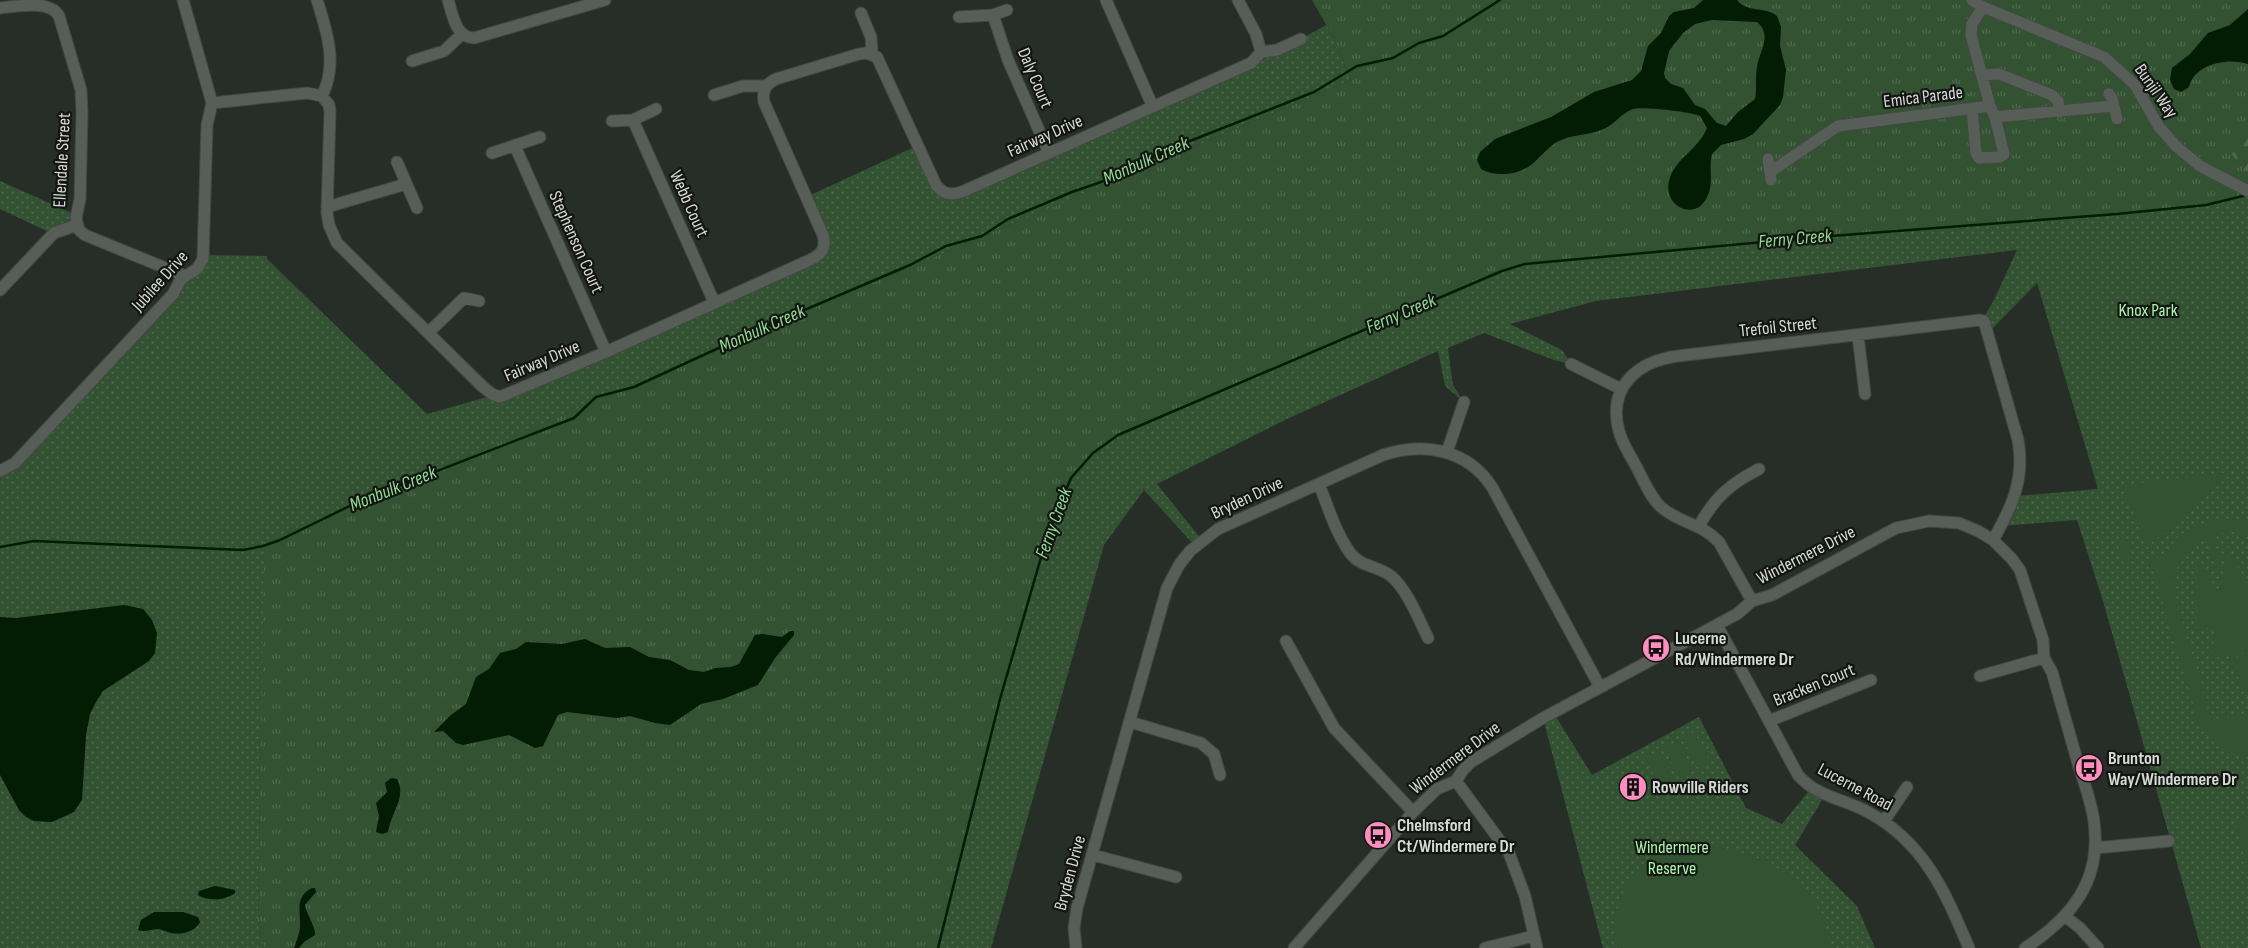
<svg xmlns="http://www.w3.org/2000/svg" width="2248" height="948" font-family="'Sofia Sans Condensed',sans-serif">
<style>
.grass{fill:url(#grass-tufts)}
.forest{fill:url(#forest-firs)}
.park{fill:url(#park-dots)}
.pitch{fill:#325232}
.water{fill:#031c04;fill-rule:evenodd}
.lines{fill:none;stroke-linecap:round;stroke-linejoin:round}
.stream{stroke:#031c04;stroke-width:2.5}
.street-casing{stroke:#444844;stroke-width:13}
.street{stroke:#575e57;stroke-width:11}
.labels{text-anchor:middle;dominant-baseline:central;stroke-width:4.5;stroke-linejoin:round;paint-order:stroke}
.street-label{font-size:18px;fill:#d7dbd7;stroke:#121512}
.park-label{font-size:18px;fill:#acf6ac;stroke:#121512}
.poi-label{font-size:18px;font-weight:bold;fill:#d7dbd7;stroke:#121512;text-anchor:start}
.water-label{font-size:19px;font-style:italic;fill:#91da92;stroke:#121512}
</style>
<defs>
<pattern id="grass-tufts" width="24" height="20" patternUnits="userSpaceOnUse" patternTransform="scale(1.25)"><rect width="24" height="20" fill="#325232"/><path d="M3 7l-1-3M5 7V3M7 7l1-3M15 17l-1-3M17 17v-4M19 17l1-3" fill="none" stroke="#4f6a4f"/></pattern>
<pattern id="forest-firs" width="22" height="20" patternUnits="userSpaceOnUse" patternTransform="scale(1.25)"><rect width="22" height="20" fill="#325232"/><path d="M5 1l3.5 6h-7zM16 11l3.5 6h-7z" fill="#4f6a4f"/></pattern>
<pattern id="park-dots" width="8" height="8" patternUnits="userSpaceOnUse" patternTransform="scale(1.25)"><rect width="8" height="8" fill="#325232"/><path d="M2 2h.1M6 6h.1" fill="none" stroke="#4f6a4f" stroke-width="1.8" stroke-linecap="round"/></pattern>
</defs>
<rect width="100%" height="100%" fill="#272d27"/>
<!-- grass -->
<path class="grass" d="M 1312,0 L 2248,0 L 2248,194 L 2206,205 L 2021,222 L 1818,237 L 1525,264 L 1502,271 L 1118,435 L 1093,453 L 1071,478 L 1049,530 L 1000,699 L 938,948 L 264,948 L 258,922 L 263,542 L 1351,80 L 1332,35 Z"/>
<!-- forest -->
<path class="forest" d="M 2248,135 L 2248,174 C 2239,159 2228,154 2220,138 Z"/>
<!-- park -->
<path class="park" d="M 1326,25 L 1332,35 L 1351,80 L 264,542 L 258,922 L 264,948 L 0,948 L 0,471 L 205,255 L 267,256 L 267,259 L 427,414 L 494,395 L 500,397 L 823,250 L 806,197 L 908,150 L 919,145 L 945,193 L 1301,39 Z
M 0,181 L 76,215 L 76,218 L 53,234 L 0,209 Z
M 2248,194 L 2248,948 L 2201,948 L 2103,601 L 2077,520 L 2001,526 L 2016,496 L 2098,489 L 2037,283 L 1987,334 L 1982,320 L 1993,302 L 2017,250 L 1596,301 L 1510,324 L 1562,350 L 1571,364 L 1554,360 L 1484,333 L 1448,348 L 1453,385 L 1464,402 L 1445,386 L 1438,351 L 1287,419 L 1157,484 L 1202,540 L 1195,546 L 1144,490 L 1104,545 L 991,948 L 938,948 L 1000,699 L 1049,530 L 1071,478 L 1093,453 L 1118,435 L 1502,271 L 1525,264 L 1818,237 L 2021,222 L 2206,205 Z
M 1553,712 L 1592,775 L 1699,717 L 1746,808 L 1782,824 L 1812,787 L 1825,795 L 1795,845 L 1857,906 L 1875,948 L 1603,948 L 1543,718 Z"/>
<!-- pitch -->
<path class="pitch" d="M 2230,472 L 2231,474 L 2147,547 L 2122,485 Z
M 2222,518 L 2248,522 L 2248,537 L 2233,532 L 2211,534 L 2222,567 L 2216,569 L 2205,536 L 2192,544 L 2180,558 L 2173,583 L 2176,601 L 2210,716 L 2214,722 L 2219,720 L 2217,714 L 2226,712 L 2228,718 L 2248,715 L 2248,757 L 2234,754 L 2217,744 L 2198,721 L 2150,560 L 2166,555 L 2177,538 L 2193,526 Z
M 2132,540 L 2128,560 L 2130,562 L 2127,563 L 2117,543 Z
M 2227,546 L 2248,588 L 2248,652 L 2211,658 L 2216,626 L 2197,631 L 2197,561 L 2199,560 L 2199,563 L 2220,594 Z
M 2248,654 L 2248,693 L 2228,660 Z
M 1694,732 L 1710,761 L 1698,767 L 1682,738 Z
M 1677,741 L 1693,770 L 1680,777 L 1664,748 Z
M 1659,751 L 1675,780 L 1661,787 L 1645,758 Z
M 2248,817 L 2248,873 L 2235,820 Z
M 1699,845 C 1757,848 1826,883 1830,948 L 1617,948 C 1607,892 1643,848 1699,845 Z"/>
<!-- water -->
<path class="water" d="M 1703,0 L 1737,0 C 1747,13 1765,6 1777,16 L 1781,27 L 1780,46 L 1786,70 L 1783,97 L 1780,105 L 1753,134 L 1744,139 L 1721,145 L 1712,154 C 1708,169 1715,184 1706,199 C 1694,221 1663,206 1669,181 C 1674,159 1699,149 1707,128 L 1700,116 C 1694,112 1641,106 1633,109 C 1621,113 1614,126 1601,130 C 1587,136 1571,134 1557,142 C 1546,148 1539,160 1528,167 C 1515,175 1494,177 1481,169 L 1477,160 L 1480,152 L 1495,139 L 1551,117 L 1594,92 L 1632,80 L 1641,71 L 1648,46 L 1661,33 L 1669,16 L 1674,12 L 1694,8 ZM 1712,20 L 1757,22 C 1773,35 1759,52 1757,67 C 1755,78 1757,89 1755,99 L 1738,112 L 1726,126 L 1717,123 L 1705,109 L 1695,105 L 1683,88 L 1671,84 L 1665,78 L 1664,73 L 1669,51 L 1683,33 L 1695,24 Z
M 2248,9 L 2248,64 C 2228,57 2194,64 2189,87 L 2181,92 L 2174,89 L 2170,80 L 2172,68 L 2190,54 L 2208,33 L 2230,25 Z
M 124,605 L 143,609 L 152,620 L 157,633 L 155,653 L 149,661 L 103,691 L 96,702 L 90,714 L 86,735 L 82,800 L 74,812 L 52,822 L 34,821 L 26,817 L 19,810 L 0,775 L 0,617 L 16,618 Z
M 790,631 L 794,631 L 794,635 L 775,658 L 758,685 L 723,699 L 701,704 L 670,725 L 655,723 L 630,716 L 617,718 L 567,712 L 558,715 L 543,746 L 535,748 L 509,735 L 463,745 L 456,743 L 443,731 L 434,732 L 451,715 L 466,704 L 476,677 L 489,669 L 500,653 L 516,649 L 526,642 L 562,644 L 585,639 L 605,648 L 630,647 L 649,657 L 670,660 L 689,670 L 704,672 L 715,668 L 731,667 L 739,664 L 755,635 L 762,634 L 782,637 Z
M 391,778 L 397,779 C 407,797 391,812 388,832 L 382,834 L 376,832 L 379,816 L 376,803 L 387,792 L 385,783 Z
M 215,886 L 235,890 L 235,893 C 226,900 208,902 198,895 L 199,891 Z
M 312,888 L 315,888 L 316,892 L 305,905 C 307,916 316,927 315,935 L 304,942 L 299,948 L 294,948 C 296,942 299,935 300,928 C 301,912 294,897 312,888 Z
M 154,912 L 183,912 L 198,917 L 200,922 C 195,932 181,935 171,933 C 167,932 163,930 159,929 C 151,929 146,933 138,930 L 141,920 Z"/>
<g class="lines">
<!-- stream -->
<path class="stream" d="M 0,547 L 34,541 L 243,550 L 263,546 L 280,540 L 362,500 L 574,418 L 596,397 L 634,387 L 762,328 L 910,265 L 946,246 L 982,236 L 1008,219 L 1072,192 L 1136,170 L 1157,154 L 1314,92 L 1357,66 L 1393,58 L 1419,43 L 1443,36 L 1500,0
M 938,948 L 1000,699 L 1049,530 L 1071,478 L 1093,453 L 1118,435 L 1502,271 L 1525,264 L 1818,237 L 2117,214 L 2206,205 L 2247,195"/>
<defs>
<path id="street" d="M 317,0 C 327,32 338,64 322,96
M 448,0 C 453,15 455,37 474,38 L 605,0
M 1106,0 L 1153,107
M 1238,0 L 1256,34 L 1261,52
M 1972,0 L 1983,7 L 2104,57 L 2135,85 L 2159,127 L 2177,147 L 2200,166 L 2248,191
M 0,8 C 17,6 51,0 59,16 L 81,90 L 82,113 L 80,199 L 76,218 L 79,230 L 85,235 L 185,276
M 861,13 L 871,37 L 872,54
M 993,15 L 1008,60 L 1049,153
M 959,17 L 993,15 L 1007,10
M 412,61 L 444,51 L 462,34
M 1982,75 L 1999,74 L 2052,95 L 2058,101 L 2060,112
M 2109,94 L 2112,98 L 2117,119
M 714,95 L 743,86 L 766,86
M 212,103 L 307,93 L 322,96 L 329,105 L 330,111 L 327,213 L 329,225 L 337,243 L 483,387 L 492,394 L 500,397 L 606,352 L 812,259 C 823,253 826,247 823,235 L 764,102 C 762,90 766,84 776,79 L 859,54 L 866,53 L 877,57 L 936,185 C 945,196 953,195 964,191 L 1251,63 L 1261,52 L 1277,50 L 1301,39
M 1990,106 L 1995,117 L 2114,106
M 1972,109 L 1976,153 L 1979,158 L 2000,157 L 2004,154 L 1995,117
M 633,120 L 714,302
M 612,121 L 633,120 L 656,109
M 515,146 L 606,352
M 492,153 L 540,137
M 1768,159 L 1771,180
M 397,162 L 417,208
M 1770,172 L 1838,126 L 1990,106 L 1971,35 L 1972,24 L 1983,7
M 327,207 L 406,184
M 0,290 L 54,233 L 77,225
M 428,333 L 464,298 L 479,301
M 1858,336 L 1865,394
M 1571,364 L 1621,389
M 1447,452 L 1464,402
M 0,471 L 15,463 L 173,294 L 181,279 L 197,269 L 203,259 L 207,125 L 212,103 L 183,0
M 1319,484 C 1328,507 1336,534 1351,554 C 1361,567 1379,566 1391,576 C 1407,589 1419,620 1428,638
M 1699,526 C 1715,497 1730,484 1759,469
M 1752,601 L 1719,542 C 1700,522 1680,524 1661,507 C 1650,497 1644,481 1637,468 C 1631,456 1622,444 1619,431 C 1607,387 1638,361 1678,356 L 1980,320 L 1984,321 L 2018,440 C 2025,479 2012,507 1993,540
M 1717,625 L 1798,775 C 1817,797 1844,799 1868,812 C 1925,843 1945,892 1969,948
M 1286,641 L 1334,728 L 1413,812
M 1980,676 L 2044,658
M 1769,721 L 1871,680
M 1130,722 L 1201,743 L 1214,754 L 1220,775
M 1456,781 L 1509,853 L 1525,896 L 1537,948
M 1884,821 L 1907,787
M 2095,848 L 2169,841
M 1093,855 L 1176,877
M 2066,917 L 2080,928 L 2098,948
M 1076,948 L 1074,928 L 1077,908 L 1167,588 L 1179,565 L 1190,551 L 1218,529 L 1383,455 C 1424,441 1468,450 1492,487 L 1600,687
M 1294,948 L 1413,812 L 1437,789 L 1456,781 L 1463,770 L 1471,762 L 1543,718 L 1737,614 L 1752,601 L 1772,595 L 1896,528 L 1929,521 L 1959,523 L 1978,531 L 1993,540 L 2012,559 L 2020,570 L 2043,640 L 2044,658 L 2052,672 C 2061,703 2070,735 2079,767 C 2085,785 2092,804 2094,822 C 2102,881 2071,918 2025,948
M 1485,948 L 1534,936"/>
</defs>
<!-- street casing -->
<use href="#street" class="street-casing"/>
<!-- street -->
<use href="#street" class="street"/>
</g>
<!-- icons -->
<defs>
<symbol id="bus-disc" viewBox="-11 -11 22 22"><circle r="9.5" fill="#fe8ebd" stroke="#121512"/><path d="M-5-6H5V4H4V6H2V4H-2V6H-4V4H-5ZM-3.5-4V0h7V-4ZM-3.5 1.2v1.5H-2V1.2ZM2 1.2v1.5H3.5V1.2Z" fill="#111"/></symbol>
<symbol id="building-disc" viewBox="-11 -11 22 22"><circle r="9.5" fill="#fe8ebd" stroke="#121512"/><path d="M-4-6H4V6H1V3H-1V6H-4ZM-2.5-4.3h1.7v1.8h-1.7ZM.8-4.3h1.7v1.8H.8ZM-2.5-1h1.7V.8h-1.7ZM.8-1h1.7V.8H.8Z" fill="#111"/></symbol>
</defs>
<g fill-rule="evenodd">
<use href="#bus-disc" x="1640" y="632" width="32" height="32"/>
<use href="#bus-disc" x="2073" y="752" width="32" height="32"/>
<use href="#building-disc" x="1617" y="771" width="32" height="32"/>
<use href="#bus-disc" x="1362" y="819" width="32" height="32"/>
</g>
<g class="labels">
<!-- street labels -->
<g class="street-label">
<text transform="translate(1035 78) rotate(67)">Daly Court</text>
<text transform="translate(2156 91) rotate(55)">Bunjil Way</text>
<text transform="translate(1923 97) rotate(-7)">Emica Parade</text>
<text transform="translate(1045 136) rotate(-24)">Fairway Drive</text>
<text transform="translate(62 160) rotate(-87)">Ellendale Street</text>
<text transform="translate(689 204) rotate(66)">Webb Court</text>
<text transform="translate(576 242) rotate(66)">Stephenson Court</text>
<text transform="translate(160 281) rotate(-48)">Jubilee Drive</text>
<text transform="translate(1778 327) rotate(-6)">Trefoil Street</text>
<text transform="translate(542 361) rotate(-23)">Fairway Drive</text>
<text transform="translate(1247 498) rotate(-25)">Bryden Drive</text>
<text transform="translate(1806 555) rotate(-27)">Windermere Drive</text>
<text transform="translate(1814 685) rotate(-22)">Bracken Court</text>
<text transform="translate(1455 758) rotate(-37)">Windermere Drive</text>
<text transform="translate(1855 787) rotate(28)">Lucerne Road</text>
<text transform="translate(1070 873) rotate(-75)">Bryden Drive</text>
</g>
<!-- park labels -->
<g class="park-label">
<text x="2148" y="310">Knox Park</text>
<text x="1672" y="847">Windermere<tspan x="1672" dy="21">Reserve</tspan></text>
</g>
<!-- poi labels -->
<g class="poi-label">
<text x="1675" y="638">Lucerne<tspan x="1675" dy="21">Rd/Windermere Dr</tspan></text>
<text x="2108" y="758">Brunton<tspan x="2108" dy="21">Way/Windermere Dr</tspan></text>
<text x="1652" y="787">Rowville Riders</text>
<text x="1397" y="825">Chelmsford<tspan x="1397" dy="21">Ct/Windermere Dr</tspan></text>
</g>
<!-- water labels -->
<g class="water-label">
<text transform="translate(1146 161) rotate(-24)">Monbulk Creek</text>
<text transform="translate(1795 239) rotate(-5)">Ferny Creek</text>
<text transform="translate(1401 314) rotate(-23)">Ferny Creek</text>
<text transform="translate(762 329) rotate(-24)">Monbulk Creek</text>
<text transform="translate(393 489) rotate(-22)">Monbulk Creek</text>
<text transform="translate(1054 523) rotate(-70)">Ferny Creek</text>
</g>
</g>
</svg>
